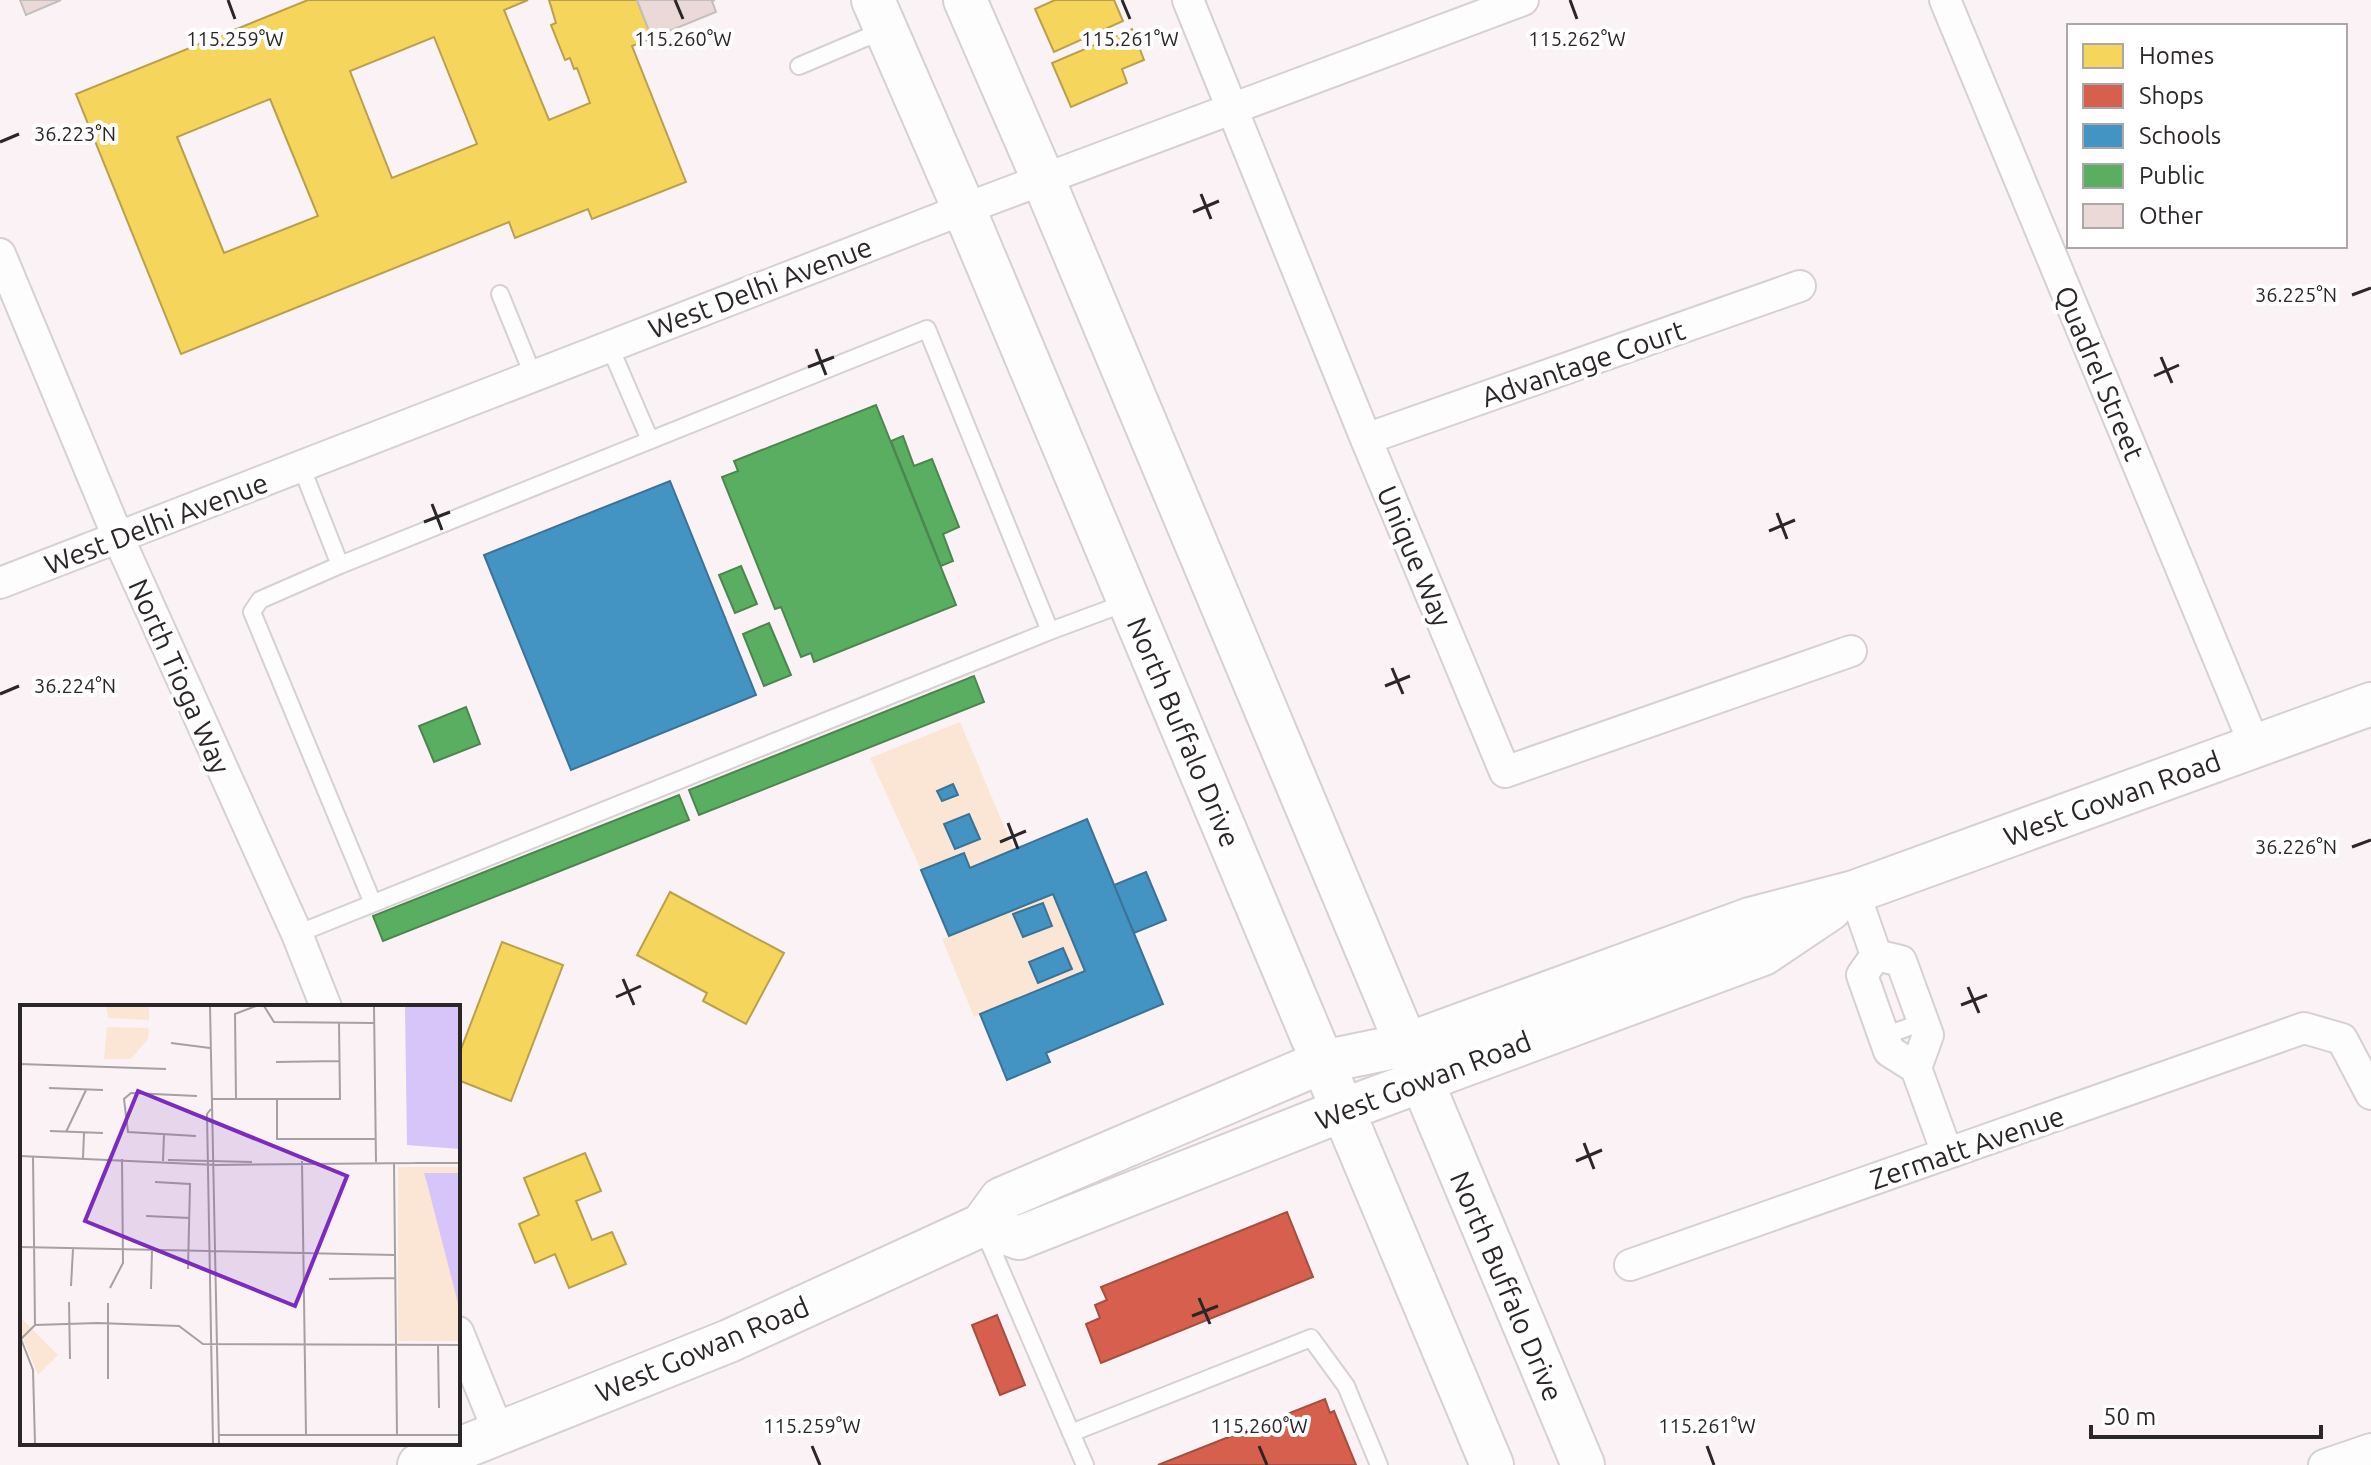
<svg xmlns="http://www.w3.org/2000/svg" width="2371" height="1465" font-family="Ubuntu,sans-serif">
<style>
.green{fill:#fbe6d6}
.homes{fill:#f6d55c;stroke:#b9a04c;stroke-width:2;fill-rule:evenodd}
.shops{fill:#d6604d;stroke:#a34f42;stroke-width:2}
.schools{fill:#4393c3;stroke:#3c7294;stroke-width:2}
.public{fill:#5aae61;stroke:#4c8550;stroke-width:2}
.building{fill:#ead9d6;stroke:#c4bebe;stroke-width:2}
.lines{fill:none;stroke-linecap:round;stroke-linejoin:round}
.lane-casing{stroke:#d6d0d1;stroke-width:20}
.street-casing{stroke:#d6d0d1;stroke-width:34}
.secondary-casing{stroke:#d6d0d1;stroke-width:46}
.lane{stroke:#fefdfd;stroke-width:16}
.street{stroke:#fefdfd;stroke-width:30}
.secondary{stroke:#fefdfd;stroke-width:42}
.ticks{fill:none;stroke:#2b2627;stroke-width:3}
.labels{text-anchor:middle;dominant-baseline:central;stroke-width:8;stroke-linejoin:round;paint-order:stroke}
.street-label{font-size:28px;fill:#2b2627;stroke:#fff}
.inset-road{fill:none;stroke:#a7a0a2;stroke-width:2}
.view{fill:#7b2cbf;fill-opacity:0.15;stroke:#7b2cbf;stroke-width:4}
.inset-edge{fill:none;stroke:#2b2627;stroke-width:4}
.ticks-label{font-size:20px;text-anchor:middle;fill:#2b2627;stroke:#fff;stroke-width:8;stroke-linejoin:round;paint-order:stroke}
</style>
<rect width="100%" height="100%" fill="#faf2f4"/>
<!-- green -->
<path class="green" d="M 960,722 L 1014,850 L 970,868 L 963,853 L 921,870 L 870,758 Z
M 1053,894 L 1085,971 L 974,1017 L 942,939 Z"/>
<!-- homes -->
<path class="homes" d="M 308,0 L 528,0 L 504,10 L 549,120 L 590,103 L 577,68 L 574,69 L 570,58 L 565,60 L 551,25 L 556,23 L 549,0 L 637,0 L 652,38 L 632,46 L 686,182 L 592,219 L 588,209 L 515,238 L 509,222 L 181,354 L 76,94 ZM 434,37 L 477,144 L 392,178 L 350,71 ZM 270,99 L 318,216 L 224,253 L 177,137 Z
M 1055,0 L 1114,0 L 1123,21 L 1054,52 L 1035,9 Z
M 1132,29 L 1144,60 L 1122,69 L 1127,83 L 1071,107 L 1052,63 Z
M 670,892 L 784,953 L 746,1024 L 703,1001 L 707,993 L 637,955 Z
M 502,942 L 563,965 L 511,1101 L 458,1080 L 458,1057 Z
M 585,1153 L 601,1191 L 576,1201 L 592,1240 L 612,1232 L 626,1264 L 569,1288 L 555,1254 L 535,1263 L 519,1224 L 539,1215 L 524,1178 Z"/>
<!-- shops -->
<path class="shops" d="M 1287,1212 L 1313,1277 L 1101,1363 L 1086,1324 L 1100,1318 L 1095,1305 L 1107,1300 L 1101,1287 Z
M 997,1315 L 1025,1385 L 1000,1395 L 972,1325 Z
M 1325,1399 L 1330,1413 L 1334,1411 L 1356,1465 L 1158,1465 Z"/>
<!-- schools -->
<path class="schools" d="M 670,481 L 756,695 L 571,770 L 484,555 Z
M 953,784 L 958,795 L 942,801 L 937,791 Z
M 969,814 L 980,839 L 955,849 L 944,824 Z
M 1087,819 L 1163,1004 L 1046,1053 L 1050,1062 L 1007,1080 L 980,1014 L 1085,971 L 1053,894 L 949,936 L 921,870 L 964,853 L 970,868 Z
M 1146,872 L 1166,920 L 1134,933 L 1114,885 Z
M 1043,903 L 1052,926 L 1023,937 L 1013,914 Z
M 1063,948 L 1072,969 L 1038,983 L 1029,962 Z"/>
<!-- public -->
<path class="public" d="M 876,405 L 956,605 L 814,662 L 811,653 L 801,657 L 781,607 L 775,609 L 722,477 L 738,471 L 734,461 Z
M 903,436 L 914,466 L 932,459 L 959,527 L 943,534 L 953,561 L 941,566 L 891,441 Z
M 741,566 L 757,604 L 735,613 L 719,575 Z
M 769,623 L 791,675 L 764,686 L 743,634 Z
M 974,676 L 984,702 L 699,815 L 689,790 Z
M 466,707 L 480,744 L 434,762 L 419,726 Z
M 679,795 L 689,820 L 383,941 L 373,916 Z"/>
<!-- building -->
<path class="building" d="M 20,0 L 61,0 L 26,15 Z
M 637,0 L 715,0 L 712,1 L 716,12 L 652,38 Z"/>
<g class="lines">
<defs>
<path id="lane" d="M 799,66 L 884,30
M 500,294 L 533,375
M 609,345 L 650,440
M 301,466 L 340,565
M 372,901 L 252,612 L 260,600 L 340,565 L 927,329 L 1050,631
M 297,934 L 1050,631 L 1128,602
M 1884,1036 L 1923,1022
M 984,1231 L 1085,1465
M 1071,1433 L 1311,1338 L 1346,1386 L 1379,1465"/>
<path id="street" d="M 1188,0 L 1366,439 L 1505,772 L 1851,651
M 1945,0 L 2255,746
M 0,254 L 118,537 L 297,934 L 326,1007
M 1366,439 L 1800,286
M 0,583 L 964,209 L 1523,0
M 1854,892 L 1876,955
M 1876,955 L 1862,975 L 1889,1051 L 1916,1068 L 1947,1153
M 1876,955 L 1901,961 L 1928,1035 L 1916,1068
M 1630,1265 L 2304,1028 L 2342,1039 L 2371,1094
M 458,1332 L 499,1433
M 2324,1465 L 2371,1449"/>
<path id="secondary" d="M 873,0 L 964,209 L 1492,1465
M 965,0 L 1043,179 L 1583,1465
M 982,1225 L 1019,1238 L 1343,1110 L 1763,954 L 1830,909
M 419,1465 L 729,1341 L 982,1225 L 1001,1199 L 1322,1062 L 1405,1045 L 1750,919 L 1854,892 L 2371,704"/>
</defs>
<!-- lane casing -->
<use href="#lane" class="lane-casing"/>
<!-- street casing -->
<use href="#street" class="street-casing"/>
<!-- secondary casing -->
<use href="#secondary" class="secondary-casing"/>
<!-- lane -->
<use href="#lane" class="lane"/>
<!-- street -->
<use href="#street" class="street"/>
<!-- secondary -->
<use href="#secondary" class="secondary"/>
</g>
<!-- ticks -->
<path class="ticks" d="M 228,0 L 235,19M 675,0 L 683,19M 1122,0 L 1130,19M 1570,0 L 1577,19M 0,142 L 19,134M 1201,194 L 1211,219M 1193,212 L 1219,201M 2352,295 L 2371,288M 816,349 L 826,375M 2161,357 L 2172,383M 808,367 L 834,357M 2154,376 L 2179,365M 432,504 L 442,530M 1777,513 L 1787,539M 424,522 L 450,512M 1769,531 L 1795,520M 1392,668 L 1403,694M 1385,686 L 1410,676M 0,694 L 19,686M 1008,823 L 1018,849M 1000,842 L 1026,831M 2352,847 L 2371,840M 623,979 L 634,1005M 1968,987 L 1979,1013M 616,997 L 641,986M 1961,1005 L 1987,995M 1584,1143 L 1594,1169M 1576,1161 L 1602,1150M 1199,1298 L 1210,1324M 1192,1316 L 1218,1306M 812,1446 L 820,1465M 1259,1446 L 1267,1465M 1707,1446 L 1714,1465"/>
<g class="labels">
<!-- street labels -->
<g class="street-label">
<text transform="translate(760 287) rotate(-21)">West Delhi Avenue</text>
<text transform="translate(1583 363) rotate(-19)">Advantage Court</text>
<text transform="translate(2100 373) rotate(67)">Quadrel Street</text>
<text transform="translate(156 523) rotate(-21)">West Delhi Avenue</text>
<text transform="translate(1415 556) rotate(67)">Unique Way</text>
<text transform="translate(180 676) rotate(66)">North Tioga Way</text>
<text transform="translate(1184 732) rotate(67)">North Buffalo Drive</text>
<text transform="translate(2112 798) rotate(-20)">West Gowan Road</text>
<text transform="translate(1423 1080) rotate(-21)">West Gowan Road</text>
<text transform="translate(1967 1147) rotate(-19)">Zermatt Avenue</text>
<text transform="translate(1507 1286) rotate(67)">North Buffalo Drive</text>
<text transform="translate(702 1349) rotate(-23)">West Gowan Road</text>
</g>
</g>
<!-- overview -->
<g transform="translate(20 1005)">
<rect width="440" height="440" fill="#faf2f4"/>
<path d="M 86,1 L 129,1 L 129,15 L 88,13 ZM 87,22 L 129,23 L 128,34 L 111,54 L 84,54 ZM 378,162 L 440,162 L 440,336 L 378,336 ZM 0,312 L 38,350 L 18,370 L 0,326 Z" fill="#fbe6d6"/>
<path d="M 385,1 L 440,1 L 440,144 L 387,140 ZM 404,168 L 440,168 L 440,306 L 407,178 Z" fill="#d7c4f8"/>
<path class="inset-road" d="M 190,1 L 199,439M 244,1 L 254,17 L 354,18M 354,1 L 356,157M 151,38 L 190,43M 256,57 L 319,56M 0,59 L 146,64M 29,83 L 83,85M 191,94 L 320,94 L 319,18M 216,94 L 215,9 L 236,1M 257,94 L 257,134 L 355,134M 191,104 L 187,109 L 193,439M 30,126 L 83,128M 46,127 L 66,85M 176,131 L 108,127 L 104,94 L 111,88 L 177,91M 0,151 L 196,160 L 396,158M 13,151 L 15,320M 63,153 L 64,128M 148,155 L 232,157M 143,156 L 144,129M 282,156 L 286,430M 374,158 L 377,430M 395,158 L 440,158M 135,177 L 170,179 L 168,264M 126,211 L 170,213M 0,242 L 375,250M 309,274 L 375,273M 51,281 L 53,244M 90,283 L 103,258 L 102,154M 131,284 L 132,246M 49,297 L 50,354M 1,334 L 15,320 L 78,318 L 159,321 L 183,339 L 440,340M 1,334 L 13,365 L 15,439M 418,340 L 419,403M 88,374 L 88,298M 199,430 L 440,430"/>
<path class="view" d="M 118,86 L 327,171 L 275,301 L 65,216 Z"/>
<rect width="440" height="440" class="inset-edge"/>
</g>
<g class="ticks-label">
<text x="235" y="46">115.259°W</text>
<text x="683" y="46">115.260°W</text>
<text x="1130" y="46">115.261°W</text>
<text x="1577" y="46">115.262°W</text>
<text x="75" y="141">36.223°N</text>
<text x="2296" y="302">36.225°N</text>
<text x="75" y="693">36.224°N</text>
<text x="2296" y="854">36.226°N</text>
<text x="812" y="1433">115.259°W</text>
<text x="1259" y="1433">115.260°W</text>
<text x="1707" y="1433">115.261°W</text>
</g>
<!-- legend -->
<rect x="2067" y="24" width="280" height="224" fill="#ffffff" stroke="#aaa8a9" stroke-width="2"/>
<rect x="2083" y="44" width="40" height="24" fill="#f6d55c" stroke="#aaa8a9" stroke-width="2"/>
<text x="2139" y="64" font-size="24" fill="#2b2627">Homes</text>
<rect x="2083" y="84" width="40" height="24" fill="#d6604d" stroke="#aaa8a9" stroke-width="2"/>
<text x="2139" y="104" font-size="24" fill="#2b2627">Shops</text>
<rect x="2083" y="124" width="40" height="24" fill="#4393c3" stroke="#aaa8a9" stroke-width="2"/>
<text x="2139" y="144" font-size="24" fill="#2b2627">Schools</text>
<rect x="2083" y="164" width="40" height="24" fill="#5aae61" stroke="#aaa8a9" stroke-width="2"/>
<text x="2139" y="184" font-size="24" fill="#2b2627">Public</text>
<rect x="2083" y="204" width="40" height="24" fill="#ead9d6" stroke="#aaa8a9" stroke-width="2"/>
<text x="2139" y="224" font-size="24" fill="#2b2627">Other</text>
<!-- scale -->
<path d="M2091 1425v12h230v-12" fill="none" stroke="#2b2627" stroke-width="4"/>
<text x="2103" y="1425" font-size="24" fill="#2b2627" stroke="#ffffff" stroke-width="6" paint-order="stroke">50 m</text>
</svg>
